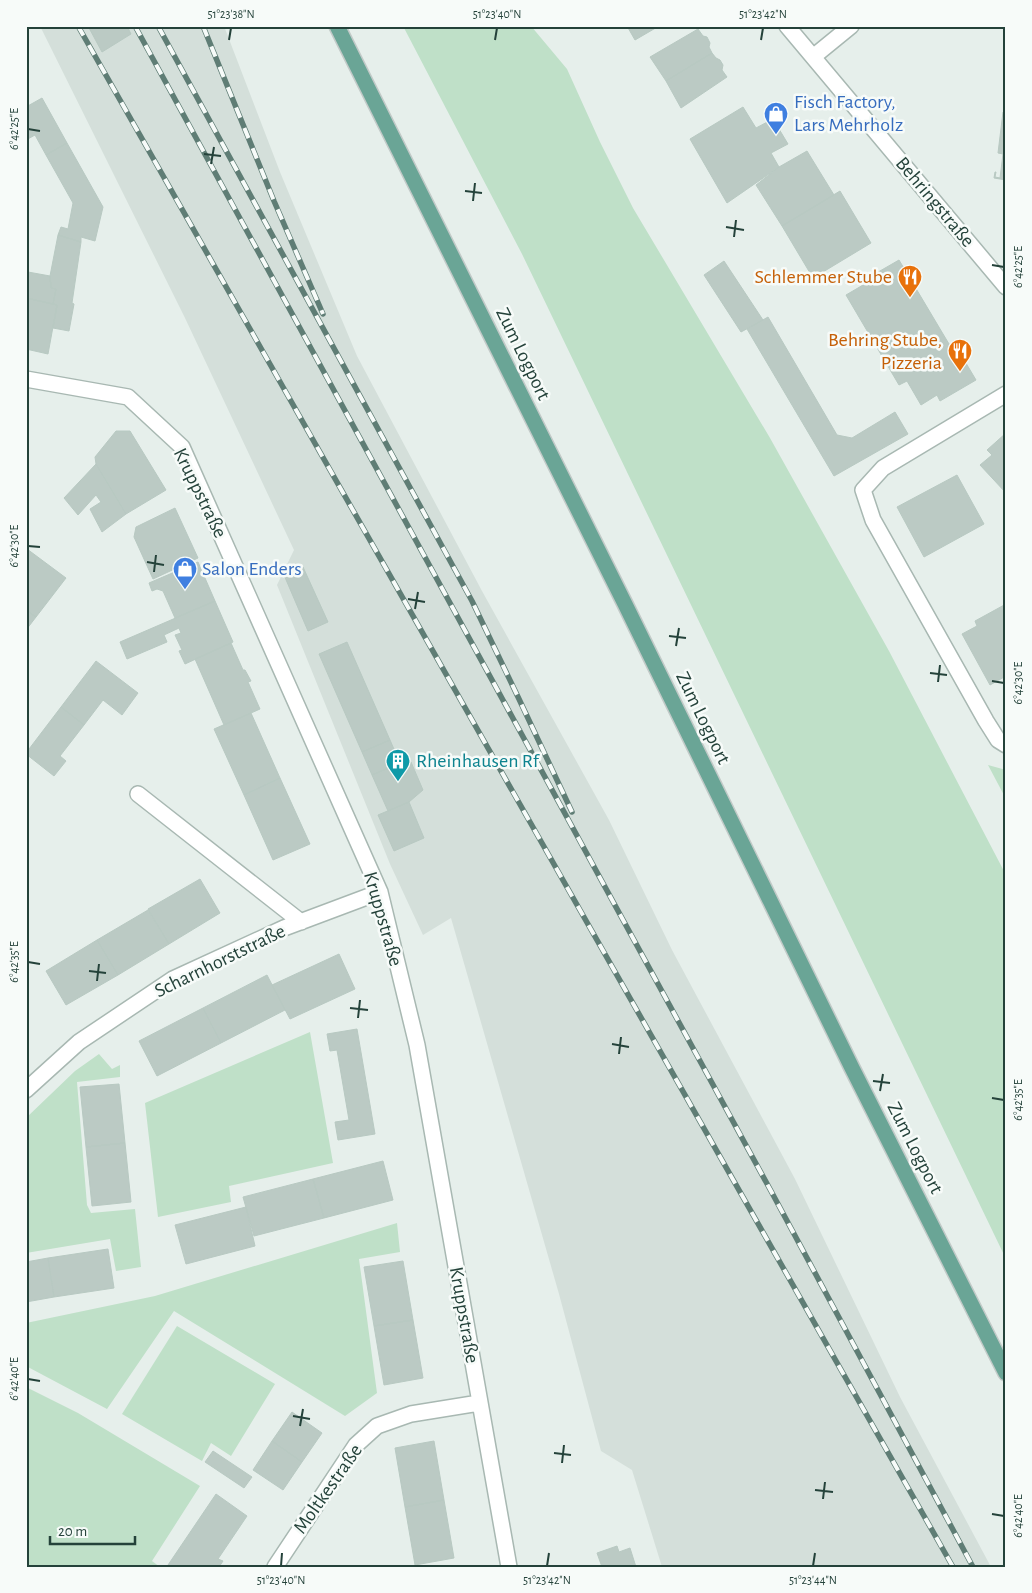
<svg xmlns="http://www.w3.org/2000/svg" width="1032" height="1593" font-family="'Alegreya Sans',sans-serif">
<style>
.built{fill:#d4dfda}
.green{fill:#bfe0c8}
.building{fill:#bbcac4;stroke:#b8c9c2}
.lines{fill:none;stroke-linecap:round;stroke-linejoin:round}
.minor-casing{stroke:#a8b8b2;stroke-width:18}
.major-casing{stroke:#c2cac8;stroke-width:18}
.minor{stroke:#fff;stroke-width:15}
.major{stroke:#6aa596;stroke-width:15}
.rail-casing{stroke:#5f7d75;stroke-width:5.5}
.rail{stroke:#f7fbf9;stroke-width:4;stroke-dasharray:11;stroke-linecap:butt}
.ticks{fill:none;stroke:#24423a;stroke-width:2}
.labels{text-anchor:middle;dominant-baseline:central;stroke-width:5;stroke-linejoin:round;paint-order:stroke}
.shop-label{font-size:20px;fill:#366cbe;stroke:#f7fbf9;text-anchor:start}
.street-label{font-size:20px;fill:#24423a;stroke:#f7fbf9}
.food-label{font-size:20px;fill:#c56008;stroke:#f7fbf9;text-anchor:end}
.culture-label{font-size:20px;fill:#0d838f;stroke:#f7fbf9;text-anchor:start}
.neatline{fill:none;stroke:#24423a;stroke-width:2}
.ticks-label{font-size:12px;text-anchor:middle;fill:#24423a}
</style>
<rect width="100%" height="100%" fill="#e6efeb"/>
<!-- built -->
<path class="built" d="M 40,26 L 224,26 L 280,172 L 357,356 L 482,591 L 609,820 L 672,950 L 795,1179 L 900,1397 L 991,1567 L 662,1567 L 632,1470 L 601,1451 L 559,1294 L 451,918 L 423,935 L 390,864 L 277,585 L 294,550 L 185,318 Z"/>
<!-- green -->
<path class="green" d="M 403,26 L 531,26 L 567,69 L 600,142 L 633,208 L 770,438 L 889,651 L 1006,875 L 1006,1259 L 522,254 Z
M 988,765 L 1006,770 L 1006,799 Z
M 310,1032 L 333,1163 L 229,1186 L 231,1202 L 158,1217 L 145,1103 Z
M 99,1054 L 112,1069 L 120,1065 L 120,1077 L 77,1082 L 87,1205 L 91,1213 L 135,1209 L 141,1267 L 116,1271 L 110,1239 L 26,1253 L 26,1118 L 75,1071 Z
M 397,1223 L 400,1252 L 359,1259 L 377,1393 L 345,1416 L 174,1311 L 107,1409 L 26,1366 L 26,1323 L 155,1296 Z
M 177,1326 L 275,1384 L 231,1456 L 211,1443 L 202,1461 L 122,1414 Z
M 26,1387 L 78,1413 L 200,1486 L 152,1561 L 160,1567 L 26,1567 Z"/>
<!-- building -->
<path class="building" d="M 88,26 L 127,26 L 131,34 L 102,52 Z
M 627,26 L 659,26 L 635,40 Z
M 698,29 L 703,36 L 707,37 L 710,43 L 709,47 L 712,53 L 666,81 L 650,57 Z
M 712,53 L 716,58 L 720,60 L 723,65 L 722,70 L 727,77 L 681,108 L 666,81 Z
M 42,98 L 67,143 L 46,155 L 35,135 L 26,140 L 26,107 Z
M 743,107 L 756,128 L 773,119 L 788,144 L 771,153 L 779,167 L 727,203 L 690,139 Z
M 1003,112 L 1006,113 L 1006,180 L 994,178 L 995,172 L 996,172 L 995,177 L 1000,178 L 1003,154 L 998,153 Z
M 67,143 L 103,207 L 95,241 L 81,237 L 81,242 L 58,235 L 61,227 L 68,229 L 73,203 L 46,155 Z
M 807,151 L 834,195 L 782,226 L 756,185 L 779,167 Z
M 840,191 L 871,243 L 813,278 L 782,226 Z
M 58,235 L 81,242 L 72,303 L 74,304 L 69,331 L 53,328 L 57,305 L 53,304 L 56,289 L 51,288 L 50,276 Z
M 899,260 L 949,344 L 957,348 L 976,380 L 940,401 L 937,395 L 921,405 L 907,381 L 899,385 L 846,295 L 875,278 L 873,275 Z
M 724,261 L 763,320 L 741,332 L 704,275 Z
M 28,272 L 50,276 L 51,288 L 56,289 L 53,304 L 26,298 Z
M 26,298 L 57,305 L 48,354 L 26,349 Z
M 768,317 L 837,435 L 852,438 L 895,412 L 908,434 L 834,476 L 747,329 Z
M 116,431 L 130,431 L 166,490 L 126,514 L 96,464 L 95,457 Z
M 1006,433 L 1006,493 L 980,465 L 992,455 L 987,450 Z
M 96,464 L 126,514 L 102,532 L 90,509 L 101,502 L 96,495 L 78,515 L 64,498 Z
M 957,475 L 984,524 L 924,557 L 897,507 Z
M 175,508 L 198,558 L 153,579 L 134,537 L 136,527 Z
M 27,549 L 66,578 L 36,617 L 26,610 L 26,550 Z
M 198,562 L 215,601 L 175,618 L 163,591 L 157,589 L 152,591 L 149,583 Z
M 303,567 L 328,622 L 308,631 L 284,575 Z
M 215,601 L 233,642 L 185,664 L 179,651 L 182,650 L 175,635 L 181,633 L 179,628 L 164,635 L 167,642 L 127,659 L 120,642 Z
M 1006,604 L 1006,676 L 990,685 L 962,634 L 977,626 L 975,621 Z
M 26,610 L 36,617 L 26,630 Z
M 347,642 L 390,740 L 362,752 L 319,654 Z
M 231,643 L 243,670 L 245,670 L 251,681 L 248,682 L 260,709 L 224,725 L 195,659 Z
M 96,661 L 138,693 L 122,715 L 103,700 L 84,725 L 61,707 Z
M 61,707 L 84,725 L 60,756 L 66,761 L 54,776 L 26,754 L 26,753 Z
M 251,713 L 280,778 L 244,795 L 214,729 Z
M 390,740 L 400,763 L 372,775 L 362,752 Z
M 411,762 L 423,790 L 409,802 L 388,811 L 372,775 L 400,763 Z
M 280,778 L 310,844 L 273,860 L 244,795 Z
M 409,802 L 424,838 L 394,851 L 378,815 Z
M 200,879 L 220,913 L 169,944 L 148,909 Z
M 148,910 L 169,944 L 118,975 L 97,940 Z
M 97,940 L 118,975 L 66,1005 L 46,971 Z
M 339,954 L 355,989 L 290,1019 L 272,985 Z
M 267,975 L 285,1010 L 221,1043 L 203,1008 Z
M 203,1008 L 221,1043 L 157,1076 L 139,1041 Z
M 357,1029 L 375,1134 L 338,1140 L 335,1122 L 349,1120 L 337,1050 L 330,1051 L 327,1034 Z
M 119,1084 L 125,1143 L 86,1147 L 80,1087 Z
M 125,1143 L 131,1202 L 92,1206 L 86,1147 Z
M 383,1161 L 393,1200 L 324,1218 L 313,1179 Z
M 313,1179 L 324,1218 L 254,1236 L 243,1197 Z
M 246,1207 L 255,1246 L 186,1264 L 175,1225 Z
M 108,1249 L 114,1288 L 54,1297 L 48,1258 Z
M 48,1258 L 54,1297 L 26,1302 L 26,1262 Z
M 403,1261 L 413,1320 L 374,1326 L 364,1267 Z
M 413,1320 L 423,1378 L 384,1385 L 374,1326 Z
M 292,1412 L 322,1433 L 302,1462 L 272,1441 Z
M 272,1441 L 302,1462 L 283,1490 L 253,1470 Z
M 434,1441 L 444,1500 L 405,1507 L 395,1448 Z
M 213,1451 L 252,1477 L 244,1488 L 205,1462 Z
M 216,1494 L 247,1516 L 218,1559 L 223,1561 L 219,1567 L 170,1567 L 168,1565 Z
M 444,1500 L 454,1558 L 415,1565 L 405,1507 Z
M 617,1546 L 619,1552 L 630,1548 L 636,1567 L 602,1567 L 597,1553 Z"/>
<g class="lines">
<defs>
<path id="minor" d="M 787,26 L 1006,287
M 813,57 L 851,26
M 26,379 L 128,397 L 182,447 L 380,892 L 417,1045 L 509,1567
M 1006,394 L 883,468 L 863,490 L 873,520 L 986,721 L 998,740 L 1006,745
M 138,794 L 301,922
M 26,1090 L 79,1042 L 173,979 L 284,928 L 380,892
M 275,1567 L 356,1445 L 377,1426 L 411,1414 L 479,1403"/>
<path id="major" d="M 337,26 L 625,604 L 852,1068 L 1006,1373"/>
</defs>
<!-- minor casing -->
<use href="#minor" class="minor-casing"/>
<!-- major casing -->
<use href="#major" class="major-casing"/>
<!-- minor -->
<use href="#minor" class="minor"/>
<!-- major -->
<use href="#major" class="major"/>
<defs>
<path id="rail" d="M 78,26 L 953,1567
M 135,26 L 771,1191 L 973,1567
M 158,26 L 472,601 L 519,699 L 572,812
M 203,26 L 274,201 L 323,314"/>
</defs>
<!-- rail casing -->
<use href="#rail" class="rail-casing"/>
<!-- rail -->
<use href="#rail" class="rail"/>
</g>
<!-- ticks -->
<path class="ticks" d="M 229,40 L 231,28M 495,40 L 497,28M 761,40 L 763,28M 28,129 L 40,131M 204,154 L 221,156M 211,164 L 214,147M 465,191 L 482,193M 473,201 L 475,183M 726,227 L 744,230M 734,237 L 736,220M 992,265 L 1004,267M 28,546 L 40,547M 147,562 L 164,565M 154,572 L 156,555M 408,599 L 425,602M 415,609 L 418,592M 669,636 L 686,638M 676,646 L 679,628M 930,673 L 947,675M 992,681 L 1004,683M 938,682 L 940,665M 28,962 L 40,964M 89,971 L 106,973M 97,981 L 99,964M 350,1008 L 368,1010M 358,1018 L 360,1000M 612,1044 L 629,1047M 619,1054 L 621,1037M 873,1081 L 890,1083M 880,1091 L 883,1074M 992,1098 L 1004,1100M 28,1379 L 40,1381M 293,1416 L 310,1419M 300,1426 L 303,1409M 554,1453 L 571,1455M 562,1463 L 564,1445M 815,1490 L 833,1492M 823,1499 L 825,1482M 992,1514 L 1004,1516M 281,1566 L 282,1553M 547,1566 L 549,1553M 813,1566 L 815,1553"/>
<!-- icons -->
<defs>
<symbol id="shop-pin" viewBox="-11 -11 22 30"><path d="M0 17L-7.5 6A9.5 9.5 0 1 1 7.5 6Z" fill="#3f7fe0" stroke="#f7fbf9"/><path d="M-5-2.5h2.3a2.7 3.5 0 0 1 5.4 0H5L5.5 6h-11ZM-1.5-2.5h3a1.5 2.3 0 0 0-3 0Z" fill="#fff"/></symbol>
<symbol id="restaurant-pin" viewBox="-11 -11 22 30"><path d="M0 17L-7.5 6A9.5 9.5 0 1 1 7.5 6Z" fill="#e8710a" stroke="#f7fbf9"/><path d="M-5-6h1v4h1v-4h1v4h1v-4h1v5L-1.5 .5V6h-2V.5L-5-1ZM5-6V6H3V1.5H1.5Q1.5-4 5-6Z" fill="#fff"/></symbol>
<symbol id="building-pin" viewBox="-11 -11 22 30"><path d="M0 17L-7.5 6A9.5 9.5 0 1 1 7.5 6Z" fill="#0f9aa8" stroke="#f7fbf9"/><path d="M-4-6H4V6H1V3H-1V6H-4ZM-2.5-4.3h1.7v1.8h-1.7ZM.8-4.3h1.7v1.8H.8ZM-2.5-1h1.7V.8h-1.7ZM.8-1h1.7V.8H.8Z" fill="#fff"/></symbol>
</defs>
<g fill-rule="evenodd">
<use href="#shop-pin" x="762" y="100" width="28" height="38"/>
<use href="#restaurant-pin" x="896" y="263" width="28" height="38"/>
<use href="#restaurant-pin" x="946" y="337" width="28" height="38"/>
<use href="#shop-pin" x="171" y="555" width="28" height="38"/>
<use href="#building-pin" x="384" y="747" width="28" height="38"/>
</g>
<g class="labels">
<!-- shop labels -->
<g class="shop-label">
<text x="794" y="102">Fisch Factory,<tspan x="794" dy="23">Lars Mehrholz</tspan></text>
<text x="202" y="569">Salon Enders</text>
</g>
<!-- street labels -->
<g class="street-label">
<text transform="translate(935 202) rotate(50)">Behringstraße</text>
<text transform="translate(523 354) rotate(64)">Zum Logport</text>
<text transform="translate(200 493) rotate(64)">Kruppstraße</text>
<text transform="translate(703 718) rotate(64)">Zum Logport</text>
<text transform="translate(383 919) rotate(74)">Kruppstraße</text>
<text transform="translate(220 961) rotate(-26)">Scharnhorststraße</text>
<text transform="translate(915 1148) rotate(63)">Zum Logport</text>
<text transform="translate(464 1315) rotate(80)">Kruppstraße</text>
<text transform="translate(328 1489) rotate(-55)">Moltkestraße</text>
</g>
<!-- food labels -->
<g class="food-label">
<text x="892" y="277">Schlemmer Stube</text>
<text x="942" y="340">Behring Stube,<tspan x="942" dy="23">Pizzeria</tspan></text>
</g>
<!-- culture labels -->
<g class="culture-label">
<text x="416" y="761">Rheinhausen Rf</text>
</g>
</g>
<!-- border -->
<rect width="1032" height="1593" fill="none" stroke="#f7fbf9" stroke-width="55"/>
<!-- scale -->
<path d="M50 1536v8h85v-8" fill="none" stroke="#24423a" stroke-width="2.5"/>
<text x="58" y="1536" font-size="15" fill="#24423a" stroke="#f7fbf9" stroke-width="4" paint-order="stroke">20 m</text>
<rect x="28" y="28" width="976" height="1538" class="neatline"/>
<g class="ticks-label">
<text x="231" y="18">51°23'38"N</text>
<text x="497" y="18">51°23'40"N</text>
<text x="763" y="18">51°23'42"N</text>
<text transform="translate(14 129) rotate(-90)" y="4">6°42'25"E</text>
<text transform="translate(1018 267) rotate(-90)" y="4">6°42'25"E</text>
<text transform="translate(14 546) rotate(-90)" y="4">6°42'30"E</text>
<text transform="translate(1018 683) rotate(-90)" y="4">6°42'30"E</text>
<text transform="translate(14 962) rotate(-90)" y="4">6°42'35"E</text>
<text transform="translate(1018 1100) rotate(-90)" y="4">6°42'35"E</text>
<text transform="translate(14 1379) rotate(-90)" y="4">6°42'40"E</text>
<text transform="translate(1018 1516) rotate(-90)" y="4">6°42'40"E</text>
<text x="281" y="1584">51°23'40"N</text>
<text x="547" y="1584">51°23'42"N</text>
<text x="813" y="1584">51°23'44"N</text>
</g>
</svg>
